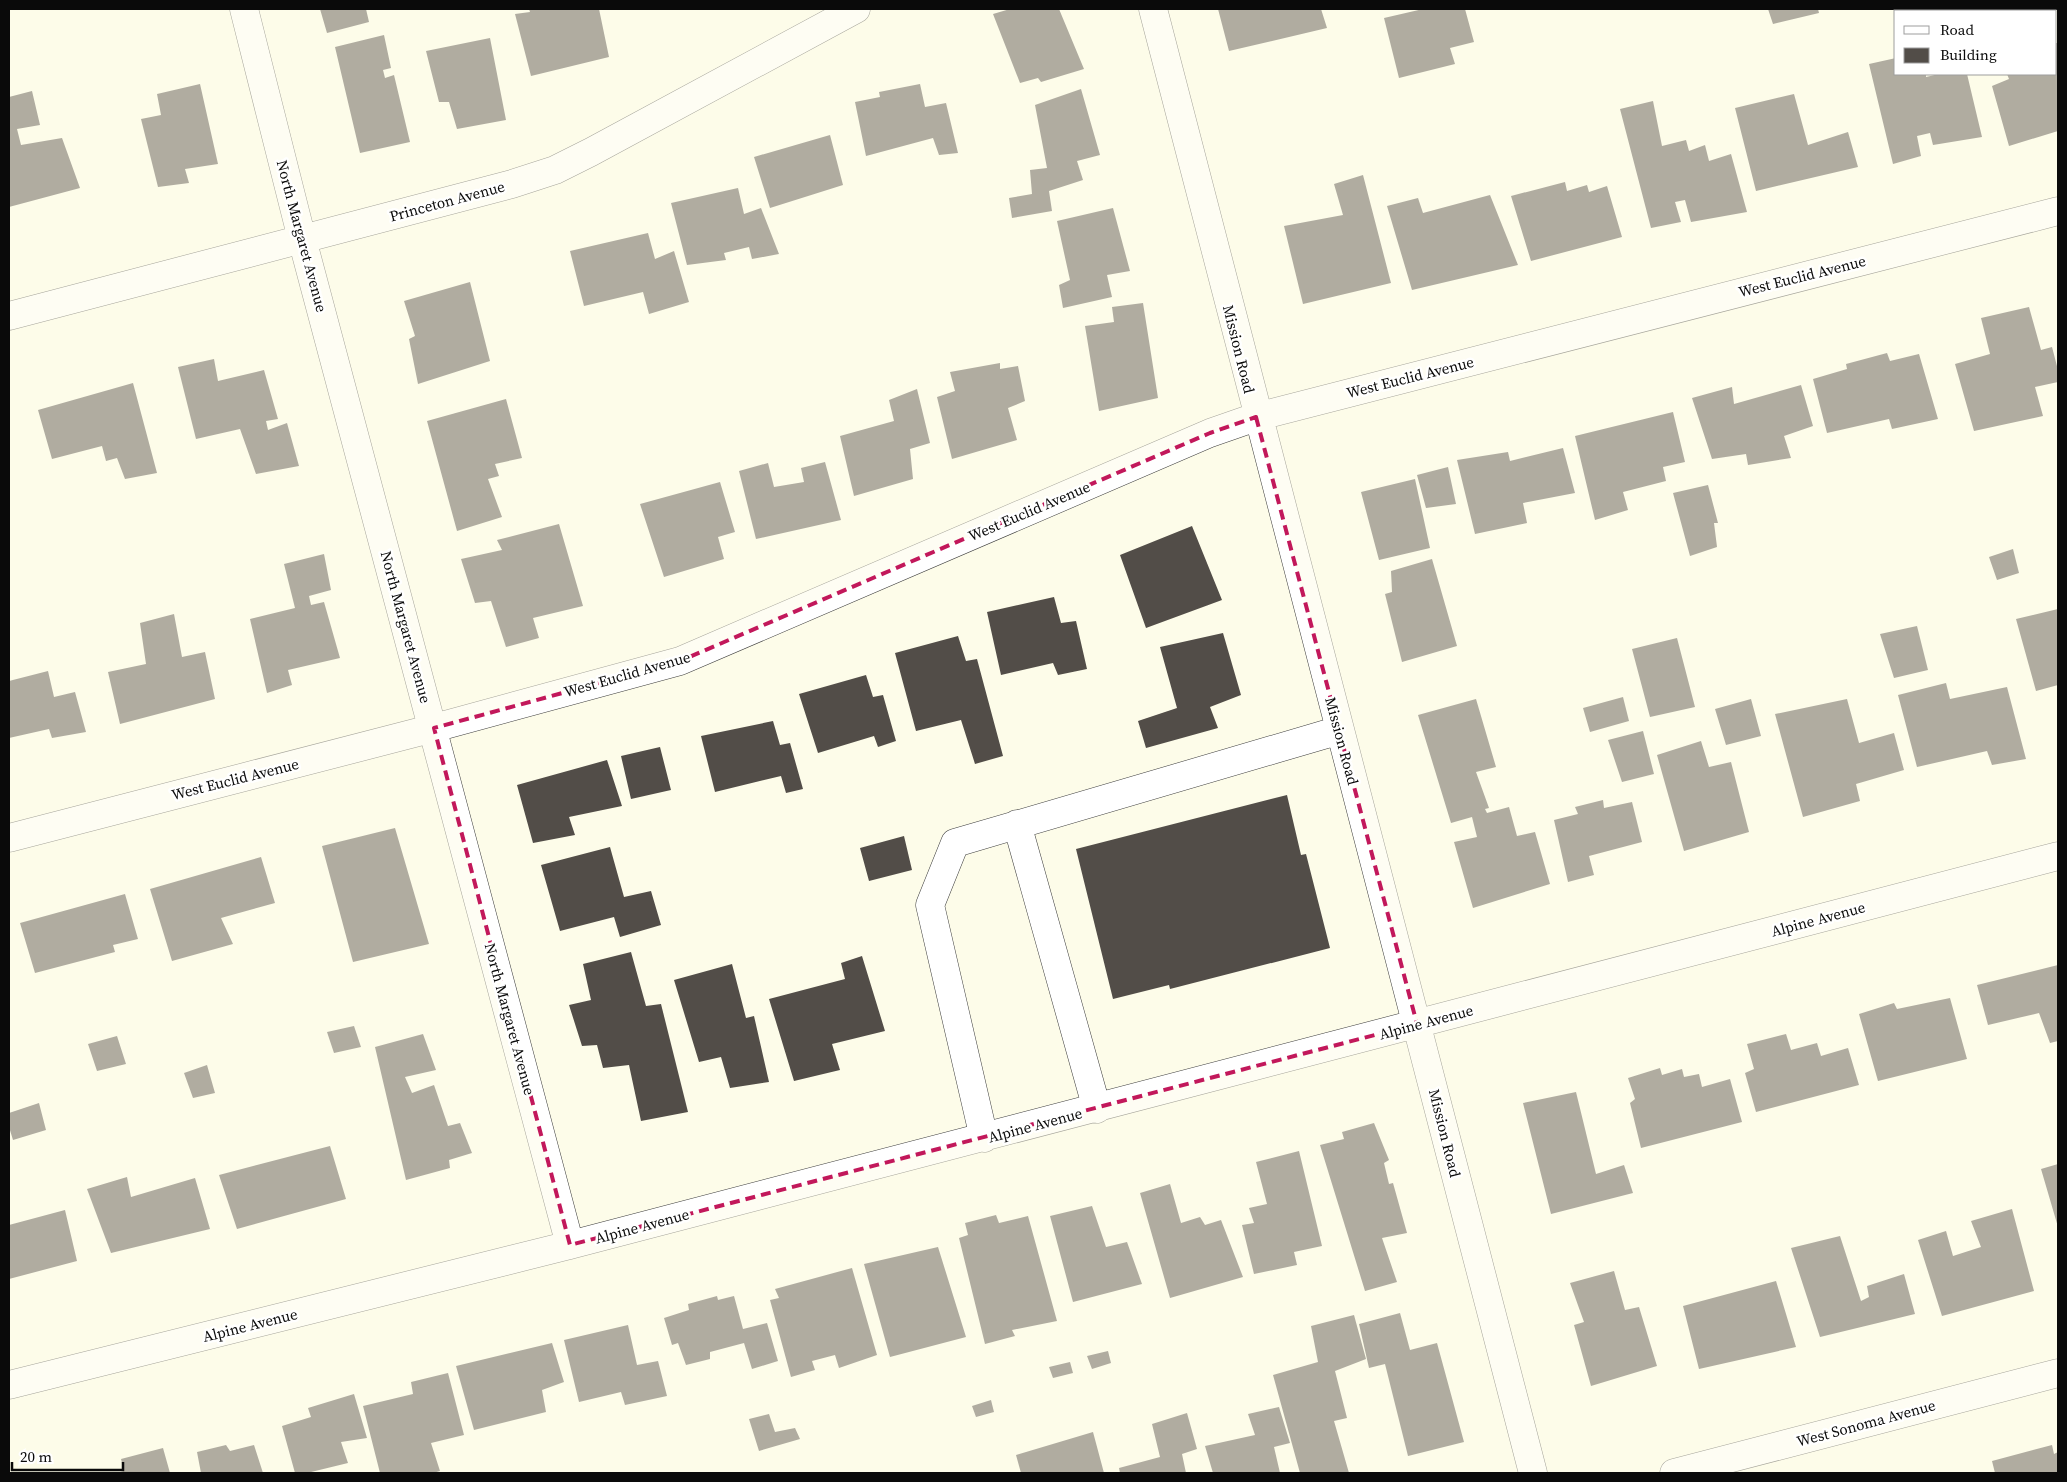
<svg xmlns="http://www.w3.org/2000/svg" width="2067" height="1482" font-family="'Source Serif 4',serif">
<style>
.building{fill:#524d48}
.lines{fill:none;stroke-linecap:round;stroke-linejoin:round}
.minor-casing{stroke:#3d3d3d;stroke-width:29}
.minor{stroke:#fff;stroke-width:28}
.marked{fill:none;stroke:#c2185b;stroke-width:4;stroke-dasharray:10 6;stroke-linejoin:round}
.labels{text-anchor:middle;dominant-baseline:central;stroke-width:5;stroke-linejoin:round;paint-order:stroke}
.street-label{font-size:15px;fill:#0a0a0a;stroke:#fff}
</style>
<rect width="100%" height="100%" fill="#fdfce9"/>
<!-- building -->
<path class="building" d="M 320,9 L 366,9 L 369,22 L 327,33 Z
M 529,9 L 599,9 L 609,57 L 531,76 L 515,14 L 530,12 Z
M 1010,9 L 1059,9 L 1084,69 L 1041,82 L 1038,78 L 1020,83 L 993,14 Z
M 1218,9 L 1321,9 L 1327,28 L 1229,51 Z
M 1423,9 L 1465,9 L 1474,42 L 1450,48 L 1455,64 L 1399,78 L 1384,18 Z
M 1768,9 L 1818,9 L 1819,13 L 1773,24 Z
M 1969,9 L 2013,9 L 2014,11 L 1969,11 Z
M 384,35 L 391,68 L 383,70 L 385,78 L 394,75 L 410,142 L 360,153 L 335,47 Z
M 490,38 L 506,120 L 457,129 L 449,102 L 439,102 L 426,51 Z
M 2056,43 L 2058,43 L 2058,131 L 2009,146 L 1992,86 L 2009,79 L 2007,74 L 2056,74 Z
M 1896,58 L 1896,74 L 1926,74 L 1926,77 L 1939,74 L 1967,74 L 1982,137 L 1933,145 L 1930,133 L 1917,136 L 1921,156 L 1893,164 L 1869,64 Z
M 200,84 L 218,164 L 185,169 L 189,183 L 158,187 L 141,119 L 161,115 L 157,94 Z
M 920,84 L 925,107 L 946,103 L 958,153 L 939,155 L 933,138 L 866,156 L 855,102 L 880,97 L 879,92 Z
M 1081,89 L 1100,155 L 1077,161 L 1083,180 L 1049,191 L 1052,211 L 1012,218 L 1009,198 L 1032,194 L 1030,170 L 1047,168 L 1035,105 Z
M 32,91 L 40,125 L 17,129 L 21,145 L 62,138 L 80,188 L 9,207 L 9,97 Z
M 1794,94 L 1808,145 L 1848,132 L 1858,167 L 1756,191 L 1735,108 Z
M 1653,101 L 1662,146 L 1686,140 L 1689,151 L 1705,145 L 1709,161 L 1731,154 L 1747,212 L 1691,222 L 1685,200 L 1675,202 L 1681,222 L 1651,228 L 1620,109 Z
M 830,135 L 843,185 L 770,208 L 754,157 Z
M 1363,175 L 1391,283 L 1303,304 L 1284,226 L 1343,215 L 1334,184 Z
M 1565,182 L 1567,191 L 1587,185 L 1589,192 L 1607,186 L 1622,237 L 1531,261 L 1511,196 Z
M 738,188 L 744,214 L 761,208 L 779,254 L 752,259 L 749,247 L 724,253 L 726,260 L 687,265 L 671,203 Z
M 1490,195 L 1518,265 L 1412,290 L 1387,206 L 1418,198 L 1423,213 Z
M 1113,208 L 1130,271 L 1107,275 L 1112,297 L 1063,308 L 1059,285 L 1070,280 L 1057,221 Z
M 648,233 L 655,259 L 674,251 L 689,302 L 649,314 L 643,292 L 584,306 L 570,251 Z
M 470,282 L 490,361 L 418,384 L 409,339 L 415,336 L 404,301 Z
M 1143,303 L 1158,398 L 1099,411 L 1085,326 L 1114,322 L 1112,307 Z
M 2029,307 L 2041,350 L 2052,347 L 2058,370 L 2058,382 L 2035,387 L 2043,416 L 1974,431 L 1955,364 L 1990,354 L 1981,318 Z
M 1887,353 L 1890,361 L 1919,354 L 1938,419 L 1892,429 L 1889,419 L 1827,433 L 1813,379 L 1847,369 L 1846,364 Z
M 214,359 L 218,381 L 264,370 L 278,419 L 266,421 L 268,430 L 287,423 L 299,466 L 256,474 L 240,429 L 196,439 L 178,367 Z
M 1000,363 L 1000,369 L 1018,366 L 1025,401 L 1008,408 L 1017,440 L 952,459 L 937,397 L 955,391 L 950,372 Z
M 133,383 L 157,473 L 125,479 L 117,458 L 106,461 L 102,446 L 52,459 L 38,410 Z
M 1801,385 L 1813,426 L 1784,436 L 1791,458 L 1748,465 L 1746,454 L 1712,459 L 1692,398 L 1732,387 L 1734,404 Z
M 917,389 L 930,443 L 910,449 L 913,479 L 854,496 L 840,436 L 894,421 L 889,400 Z
M 506,399 L 522,458 L 495,464 L 499,476 L 488,479 L 502,517 L 457,531 L 427,421 Z
M 1673,412 L 1685,462 L 1663,467 L 1666,481 L 1623,492 L 1628,510 L 1595,520 L 1575,436 Z
M 1563,448 L 1575,493 L 1523,503 L 1527,523 L 1475,534 L 1457,460 L 1508,452 L 1510,461 Z
M 825,462 L 841,520 L 756,539 L 739,471 L 768,463 L 774,487 L 804,482 L 801,468 Z
M 1448,467 L 1456,504 L 1426,508 L 1417,475 Z
M 1415,479 L 1430,548 L 1379,560 L 1361,492 Z
M 720,482 L 735,532 L 718,537 L 724,559 L 664,577 L 640,504 Z
M 1708,485 L 1718,523 L 1714,523 L 1717,547 L 1690,556 L 1673,493 Z
M 559,524 L 583,606 L 533,618 L 539,638 L 506,647 L 491,601 L 475,603 L 461,559 L 502,550 L 497,540 Z
M 1192,526 L 1222,600 L 1146,628 L 1120,555 Z
M 2013,549 L 2019,573 L 1997,580 L 1989,557 Z
M 324,554 L 331,590 L 309,596 L 311,605 L 324,602 L 340,658 L 288,670 L 292,685 L 267,693 L 250,619 L 295,608 L 284,564 Z
M 1432,559 L 1457,646 L 1402,662 L 1385,594 L 1392,592 L 1391,571 Z
M 1054,597 L 1061,623 L 1076,621 L 1087,669 L 1058,675 L 1053,663 L 1001,675 L 987,612 Z
M 2058,609 L 2058,685 L 2036,691 L 2016,619 Z
M 174,614 L 182,657 L 205,652 L 215,699 L 120,724 L 108,672 L 146,664 L 140,623 Z
M 1917,626 L 1928,670 L 1894,678 L 1880,634 Z
M 1223,633 L 1241,695 L 1210,707 L 1218,728 L 1146,748 L 1138,721 L 1177,708 L 1160,647 Z
M 958,636 L 966,661 L 977,659 L 1003,756 L 975,764 L 961,720 L 916,731 L 895,653 Z
M 1677,638 L 1695,707 L 1650,717 L 1632,649 Z
M 48,671 L 54,697 L 75,692 L 86,732 L 52,738 L 49,729 L 9,738 L 9,681 Z
M 866,675 L 873,697 L 883,695 L 896,741 L 878,747 L 874,736 L 818,753 L 799,694 Z
M 1946,683 L 1950,699 L 2007,687 L 2026,759 L 1992,765 L 1987,751 L 1917,767 L 1898,695 Z
M 1623,697 L 1629,721 L 1590,732 L 1583,708 Z
M 1476,699 L 1496,767 L 1476,772 L 1489,808 L 1485,809 L 1487,813 L 1509,807 L 1517,836 L 1535,832 L 1550,884 L 1473,908 L 1454,842 L 1477,837 L 1472,817 L 1451,823 L 1418,715 Z
M 1751,699 L 1761,736 L 1726,745 L 1715,709 Z
M 1847,699 L 1859,743 L 1894,733 L 1904,770 L 1856,784 L 1860,801 L 1803,817 L 1775,714 Z
M 773,721 L 780,745 L 790,743 L 803,789 L 786,793 L 781,776 L 715,792 L 701,736 Z
M 1643,731 L 1654,774 L 1622,782 L 1608,740 Z
M 1701,741 L 1709,767 L 1731,762 L 1749,832 L 1684,851 L 1657,755 Z
M 660,747 L 671,790 L 631,799 L 621,756 Z
M 607,760 L 622,806 L 569,817 L 575,835 L 533,843 L 517,785 Z
M 1287,795 L 1301,855 L 1306,854 L 1330,948 L 1170,989 L 1169,985 L 1113,999 L 1076,849 Z
M 1603,800 L 1604,808 L 1632,802 L 1642,842 L 1589,856 L 1594,875 L 1568,882 L 1554,820 L 1578,814 L 1575,807 Z
M 395,828 L 429,944 L 353,962 L 322,846 Z
M 904,836 L 912,870 L 869,881 L 860,848 Z
M 610,847 L 624,897 L 651,891 L 661,925 L 620,937 L 614,917 L 560,931 L 541,865 Z
M 261,857 L 275,903 L 221,918 L 233,944 L 172,961 L 150,889 Z
M 125,894 L 138,939 L 113,945 L 115,952 L 35,973 L 20,923 Z
M 631,952 L 646,1006 L 661,1004 L 688,1112 L 641,1121 L 629,1065 L 603,1068 L 597,1045 L 582,1046 L 569,1005 L 591,1000 L 583,964 Z
M 862,956 L 885,1031 L 832,1044 L 840,1070 L 794,1081 L 769,999 L 845,979 L 841,963 Z
M 732,964 L 746,1018 L 754,1016 L 769,1082 L 730,1088 L 721,1057 L 699,1062 L 674,980 Z
M 2058,965 L 2058,1041 L 2050,1043 L 2039,1013 L 1988,1025 L 1977,985 Z
M 1950,998 L 1967,1059 L 1878,1081 L 1859,1014 L 1894,1003 L 1897,1009 Z
M 354,1026 L 361,1047 L 334,1053 L 327,1032 Z
M 423,1034 L 436,1070 L 405,1077 L 412,1093 L 434,1085 L 448,1126 L 460,1123 L 472,1153 L 449,1160 L 450,1168 L 406,1180 L 375,1047 Z
M 1786,1034 L 1791,1050 L 1817,1043 L 1821,1056 L 1848,1048 L 1859,1085 L 1756,1112 L 1745,1073 L 1754,1069 L 1747,1044 Z
M 117,1036 L 126,1064 L 97,1071 L 88,1044 Z
M 207,1065 L 215,1093 L 193,1098 L 184,1073 Z
M 1660,1068 L 1662,1075 L 1682,1069 L 1684,1077 L 1699,1074 L 1702,1087 L 1730,1079 L 1742,1122 L 1641,1148 L 1630,1103 L 1635,1099 L 1628,1078 Z
M 1576,1092 L 1596,1174 L 1624,1165 L 1633,1193 L 1551,1214 L 1523,1103 Z
M 39,1103 L 46,1130 L 13,1140 L 9,1127 L 9,1113 Z
M 1374,1123 L 1389,1160 L 1384,1163 L 1389,1184 L 1393,1183 L 1407,1233 L 1382,1238 L 1397,1282 L 1365,1291 L 1320,1145 L 1344,1139 L 1342,1132 Z
M 330,1146 L 346,1199 L 237,1229 L 219,1175 Z
M 1299,1151 L 1322,1246 L 1294,1252 L 1297,1265 L 1254,1274 L 1242,1225 L 1254,1223 L 1249,1208 L 1267,1204 L 1256,1162 Z
M 2058,1164 L 2058,1227 L 2041,1169 Z
M 127,1177 L 131,1197 L 195,1178 L 210,1229 L 111,1253 L 87,1189 Z
M 1170,1184 L 1181,1223 L 1200,1217 L 1205,1225 L 1221,1220 L 1243,1277 L 1170,1298 L 1140,1193 Z
M 1092,1206 L 1106,1247 L 1127,1242 L 1142,1284 L 1073,1302 L 1050,1216 Z
M 2012,1209 L 2034,1291 L 1942,1316 L 1918,1240 L 1946,1231 L 1953,1256 L 1981,1247 L 1971,1221 Z
M 65,1210 L 77,1261 L 9,1279 L 9,1225 Z
M 996,1215 L 999,1223 L 1028,1216 L 1057,1321 L 1012,1330 L 1015,1336 L 985,1344 L 959,1238 L 968,1235 L 965,1223 Z
M 1840,1236 L 1861,1301 L 1869,1297 L 1867,1286 L 1904,1274 L 1915,1314 L 1820,1337 L 1791,1248 Z
M 938,1247 L 966,1337 L 890,1357 L 864,1264 Z
M 852,1268 L 877,1355 L 839,1368 L 835,1355 L 812,1361 L 815,1370 L 791,1377 L 770,1300 L 779,1298 L 775,1289 Z
M 1614,1271 L 1625,1310 L 1639,1307 L 1657,1366 L 1591,1386 L 1574,1325 L 1584,1322 L 1570,1283 Z
M 1776,1281 L 1796,1347 L 1699,1369 L 1683,1306 Z
M 717,1296 L 718,1300 L 734,1296 L 743,1329 L 767,1323 L 778,1361 L 752,1369 L 744,1343 L 710,1352 L 710,1359 L 686,1365 L 678,1343 L 672,1345 L 664,1318 L 689,1310 L 688,1304 Z
M 1400,1313 L 1410,1350 L 1437,1343 L 1464,1442 L 1408,1456 L 1385,1364 L 1369,1368 L 1359,1324 Z
M 1354,1315 L 1366,1359 L 1335,1371 L 1347,1418 L 1334,1421 L 1349,1473 L 1300,1473 L 1273,1375 L 1318,1362 L 1311,1326 Z
M 628,1325 L 637,1365 L 658,1361 L 667,1396 L 625,1405 L 621,1392 L 579,1402 L 564,1340 Z
M 552,1343 L 564,1382 L 542,1390 L 546,1412 L 474,1430 L 456,1366 Z
M 1108,1351 L 1111,1363 L 1092,1369 L 1087,1356 Z
M 1070,1362 L 1073,1373 L 1053,1378 L 1049,1367 Z
M 448,1373 L 464,1435 L 431,1443 L 440,1471 L 433,1473 L 380,1473 L 363,1406 L 413,1394 L 411,1382 Z
M 354,1394 L 367,1438 L 341,1442 L 348,1463 L 307,1473 L 295,1473 L 282,1426 L 311,1417 L 308,1408 Z
M 991,1400 L 994,1412 L 976,1417 L 972,1406 Z
M 1279,1407 L 1290,1443 L 1274,1447 L 1280,1473 L 1213,1473 L 1205,1446 L 1255,1435 L 1248,1414 Z
M 1187,1413 L 1197,1449 L 1182,1454 L 1186,1473 L 1120,1473 L 1119,1468 L 1160,1457 L 1152,1424 Z
M 769,1414 L 775,1432 L 795,1428 L 800,1439 L 759,1451 L 749,1419 Z
M 1093,1432 L 1104,1473 L 1021,1473 L 1016,1455 Z
M 226,1445 L 230,1451 L 254,1445 L 263,1473 L 201,1473 L 197,1452 Z
M 2052,1445 L 2054,1454 L 2058,1452 L 2058,1473 L 1995,1473 L 1992,1461 Z
M 163,1448 L 170,1473 L 117,1473 L 124,1471 L 121,1459 Z"/>
<g class="lines">
<defs>
<path id="minor" d="M 244,9 L 302,239 L 570,1245
M 1153,9 C 1277,498 1407,985 1533,1473
M 9,316 L 512,184 L 555,170 L 591,152 L 856,9
M 1017,824 L 1097,1109
M 9,838 L 434,728 L 680,661 L 1210,433 L 1256,417 L 2058,211
M 984,1138 L 930,905 L 955,843 L 1340,730
M 9,1385 L 570,1245 L 2058,856
M 1674,1473 L 2058,1373"/>
</defs>
<!-- minor casing -->
<use href="#minor" class="minor-casing"/>
<!-- minor -->
<use href="#minor" class="minor"/>
</g>
<!-- marked area -->
<path d="M0 0H2067V1482H0ZM 1256,417 L 1417,1024 L 570,1245 L 434,728 L 680,661 L 1210,433 Z" fill="#fdfce9" fill-opacity=".55" fill-rule="evenodd"/>
<path class="marked" d="M 1256,417 L 1417,1024 L 570,1245 L 434,728 L 680,661 L 1210,433 Z"/>
<g class="labels">
<!-- street labels -->
<g class="street-label">
<text transform="translate(447 201) rotate(-15)">Princeton Avenue</text>
<text transform="translate(302 236) rotate(75)">North Margaret Avenue</text>
<text transform="translate(1802 276) rotate(-14)">West Euclid Avenue</text>
<text transform="translate(1239 349) rotate(76)">Mission Road</text>
<text transform="translate(1410 377) rotate(-14)">West Euclid Avenue</text>
<text transform="translate(1029 511) rotate(-23)">West Euclid Avenue</text>
<text transform="translate(406 627) rotate(75)">North Margaret Avenue</text>
<text transform="translate(627 674) rotate(-16)">West Euclid Avenue</text>
<text transform="translate(1342 741) rotate(75)">Mission Road</text>
<text transform="translate(235 779) rotate(-14)">West Euclid Avenue</text>
<text transform="translate(1818 919) rotate(-15)">Alpine Avenue</text>
<text transform="translate(510 1019) rotate(75)">North Margaret Avenue</text>
<text transform="translate(1426 1022) rotate(-15)">Alpine Avenue</text>
<text transform="translate(1035 1125) rotate(-15)">Alpine Avenue</text>
<text transform="translate(1445 1133) rotate(76)">Mission Road</text>
<text transform="translate(642 1226) rotate(-15)">Alpine Avenue</text>
<text transform="translate(250 1325) rotate(-14)">Alpine Avenue</text>
<text transform="translate(1866 1423) rotate(-15)">West Sonoma Avenue</text>
</g>
</g>
<!-- border -->
<rect width="2067" height="1482" fill="none" stroke="#0a0a0a" stroke-width="20"/>
<!-- legend -->
<rect x="1894" y="10" width="162" height="65" fill="#ffffff" stroke="#9d9d9d"/>
<rect x="1904" y="26" width="25" height="8" fill="#ffffff" stroke="#9d9d9d"/>
<text x="1940" y="35" font-size="15" fill="#0a0a0a">Road</text>
<rect x="1904" y="48" width="25" height="15" fill="#524d48" stroke="#9d9d9d"/>
<text x="1940" y="60" font-size="15" fill="#0a0a0a">Building</text>
<!-- scale -->
<path d="M12 1462v8h111v-8" fill="none" stroke="#0a0a0a" stroke-width="2.5"/>
<text x="20" y="1462" font-size="15" fill="#0a0a0a" stroke="#ffffff" stroke-width="4" paint-order="stroke">20 m</text>
</svg>
